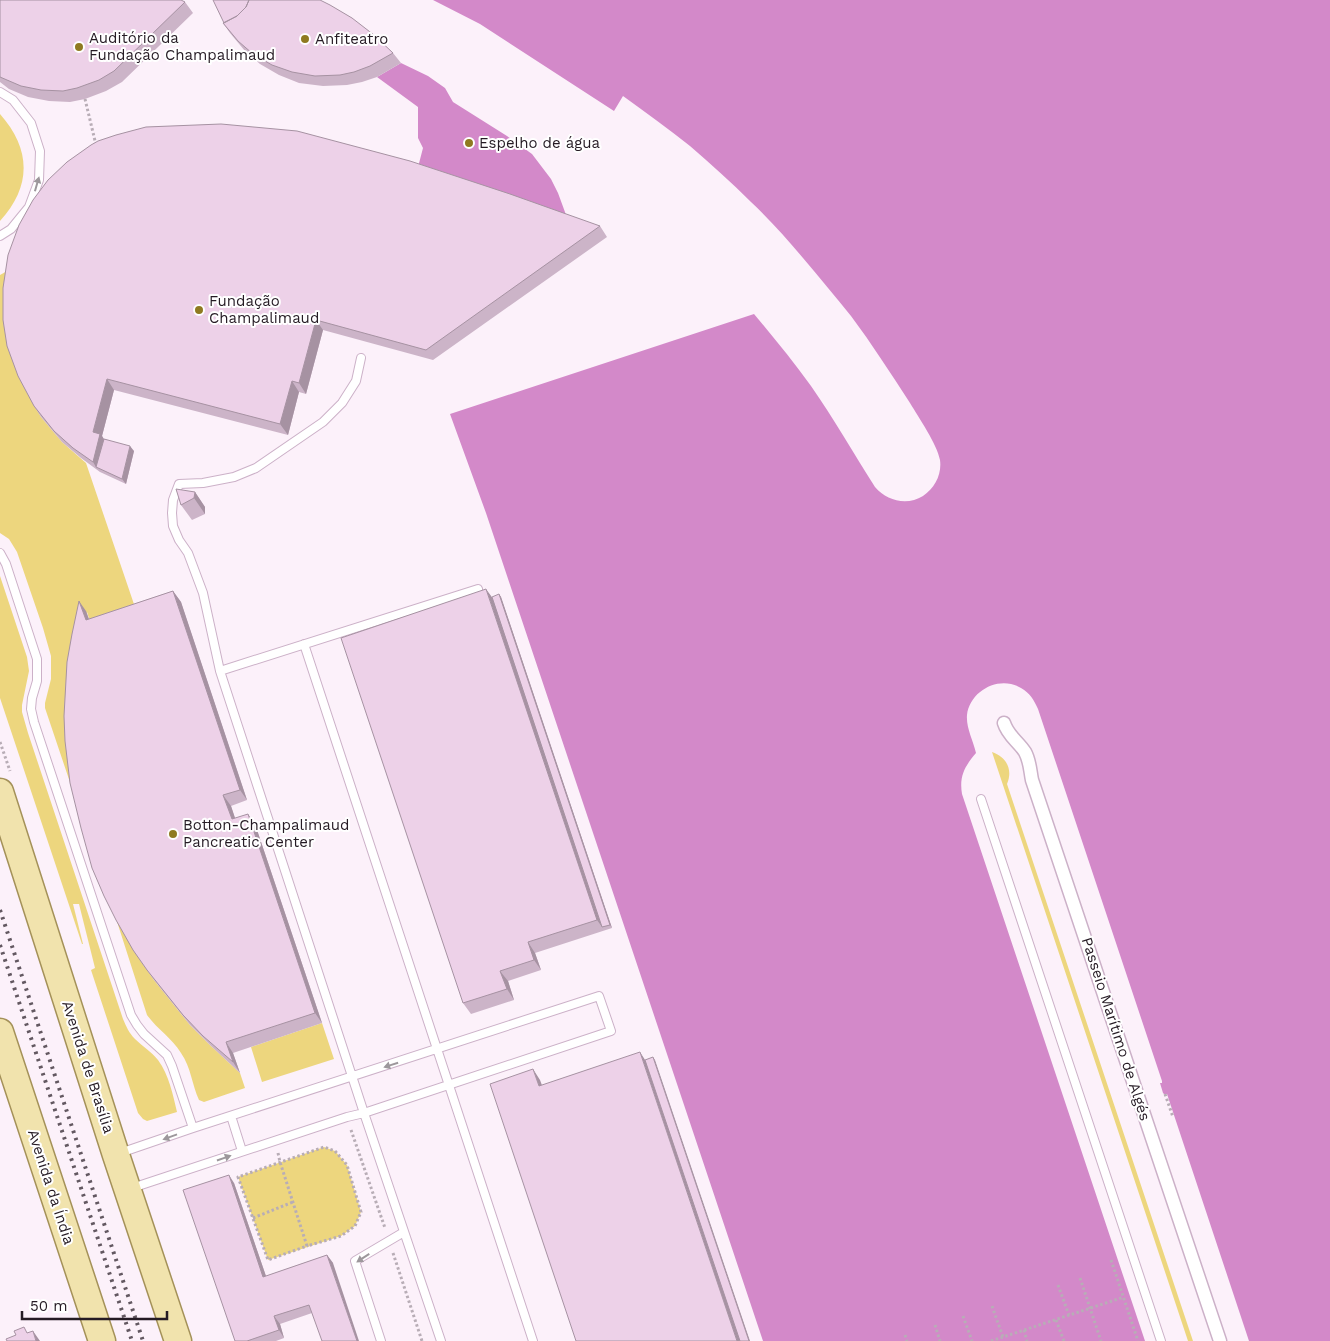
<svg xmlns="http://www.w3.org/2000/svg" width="1330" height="1341" font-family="'Work Sans',sans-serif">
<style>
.green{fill:#edd67e}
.water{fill:#d389c9}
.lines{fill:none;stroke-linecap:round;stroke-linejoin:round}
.service-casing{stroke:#ccb1c8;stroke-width:10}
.pedestrian-casing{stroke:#ccb1c8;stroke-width:15}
.primary-casing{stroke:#a49159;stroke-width:29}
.path{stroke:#b8adb6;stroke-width:3;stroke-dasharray:2.5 2.5;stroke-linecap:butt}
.service{stroke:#fff;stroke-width:8}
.pedestrian{stroke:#fff;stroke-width:12}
.primary{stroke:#f1e3ad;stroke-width:26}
.rail{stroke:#635861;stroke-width:4;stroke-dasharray:2.5 5;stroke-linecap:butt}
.wall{fill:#ccb4c8}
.shaded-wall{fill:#a692a2}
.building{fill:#edd1e8;stroke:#a692a2}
.oneway{fill:#9d989c}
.poi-dot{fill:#8f7a20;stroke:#fff;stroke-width:2}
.labels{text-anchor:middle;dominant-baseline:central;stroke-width:4;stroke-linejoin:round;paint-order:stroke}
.poi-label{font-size:15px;fill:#251b24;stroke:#fff;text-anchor:start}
.street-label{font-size:15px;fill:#251b24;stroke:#fff}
</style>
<rect width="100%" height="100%" fill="#fcf1fa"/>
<!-- green -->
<path class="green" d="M 0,114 C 31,149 32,186 0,221 Z
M 16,266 L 33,403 L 41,417 L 62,442 L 86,463 L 138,616 L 93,631 L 87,612 L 83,821 L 45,708 L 45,703 L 51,679 L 51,656 L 43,628 L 17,552 L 9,539 L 0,533 L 0,275 Z
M 0,576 L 27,657 L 29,671 L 22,705 L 22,712 L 28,733 L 123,1019 C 126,1026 129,1033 135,1039 C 143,1047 152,1052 158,1060 C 169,1075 173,1095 177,1112 L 147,1121 L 143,1119 L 138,1113 L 91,970 L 95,968 L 79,904 L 73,904 L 83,944 L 82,944 L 0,698 Z
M 992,752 C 1007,757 1013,770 1007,784 L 1193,1341 L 1188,1341 Z
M 112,906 L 140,960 L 154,980 L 190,1025 L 211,1046 L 240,1073 L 245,1088 L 204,1102 L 199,1100 C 192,1085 191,1067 181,1053 C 172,1038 157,1029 147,1015 Z
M 322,1023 L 334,1059 L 262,1082 L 251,1047 Z
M 324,1147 L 335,1151 L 347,1165 L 361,1212 L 355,1226 L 341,1236 L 268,1260 L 238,1177 Z"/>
<!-- water -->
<path class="water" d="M 433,0 L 1330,0 L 1330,1341 L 1249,1341 L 1167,1094 L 1164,1094 L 1163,1093 L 1160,1083 L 1162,1083 L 1162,1081 L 1038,709 C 1034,700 1030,693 1021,688 C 1000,675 970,690 967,715 C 966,728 973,740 976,753 C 965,766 959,776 962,794 L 1145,1341 L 763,1341 L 486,513 L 450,414 L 754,314 C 774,338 793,361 811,386 C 834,419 854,454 875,487 C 887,501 907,506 923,496 C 935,488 942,474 940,460 C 937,444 919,418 910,403 C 891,374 872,344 851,316 C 835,296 819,277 803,258 C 786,238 770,220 751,202 C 732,183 711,164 690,146 C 669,129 646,113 623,96 L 614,111 L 480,24 Z
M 401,63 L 428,76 L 445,88 L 453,102 L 507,136 L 532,154 L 551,179 L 558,193 L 569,223 L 417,171 L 423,148 L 418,138 L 418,107 L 377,77 Z"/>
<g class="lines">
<defs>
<path id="service" d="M 0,92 L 13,100 L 31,123 L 40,151 L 39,180 L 29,207 L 11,229 L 0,236
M 361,358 L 356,381 L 342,403 L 323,422 L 256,468 L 234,477 L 203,483 L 179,484 L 173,500 L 172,513 L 173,526 L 179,540 L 188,553 L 203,593 L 220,671 L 364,1113 L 441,1341
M 0,553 L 6,564 L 37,659 L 37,681 L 32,698 L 31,709 L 34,722 L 131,1015 L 137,1025 L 144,1034 L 167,1055 L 172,1066 L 193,1128
M 304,644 L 533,1341
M 220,671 L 478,589
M 981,799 L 1161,1341
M 231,1116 L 242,1151
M 120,1153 L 193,1128 L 599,996 L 611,1031 L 364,1113 L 347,1117 L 132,1188
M 381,1341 L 355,1261 L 404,1232"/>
<path id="pedestrian" d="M 1004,723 C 1008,736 1018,741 1025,752 C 1030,761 1030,770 1032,780 L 1220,1341"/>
<path id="primary" d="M 0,792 L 116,1155 L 178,1341
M 0,1032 L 102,1341"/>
</defs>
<!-- service casing -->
<use href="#service" class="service-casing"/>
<!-- pedestrian casing -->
<use href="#pedestrian" class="pedestrian-casing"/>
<!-- primary casing -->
<use href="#primary" class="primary-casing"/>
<!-- path -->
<path class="path" d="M 85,99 L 96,145
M 0,742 L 10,771
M 1165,1094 L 1173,1117
M 351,1130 L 385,1228
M 278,1153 L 280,1162 L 307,1246 L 268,1260 L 238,1177 L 324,1147 L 335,1151 L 347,1165 L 361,1212 L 355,1226 L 341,1236 L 307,1246
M 253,1218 L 293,1202
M 393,1253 L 422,1341
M 1111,1260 L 1138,1341
M 1080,1278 L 1101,1341
M 1058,1285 L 1069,1315
M 992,1306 L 1003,1337
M 963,1316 L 972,1341
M 1056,1320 L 1064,1341
M 935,1325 L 940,1341
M 1024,1330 L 1027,1341
M 905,1335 L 907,1341
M 991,1341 L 1124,1297"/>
<!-- service -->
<use href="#service" class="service"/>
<!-- pedestrian -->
<use href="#pedestrian" class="pedestrian"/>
<!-- primary -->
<use href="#primary" class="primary"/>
<!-- rail -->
<path class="rail" d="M 0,910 L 143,1341
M 0,945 L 132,1341"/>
</g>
<!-- wall -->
<path class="wall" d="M 0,0 L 185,2 L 193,13 L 122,82 L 106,91 L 85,99 L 70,102 L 49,101 L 28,97 L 9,89 L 0,82 Z
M 223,23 L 393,53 L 401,63 L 377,77 L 362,82 L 347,85 L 323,86 L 299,83 L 279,75 L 260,64 L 245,51 L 230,33 Z
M 600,226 L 607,237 L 433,360 L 323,330 L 306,394 L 299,392 L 288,435 L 114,390 L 102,436 L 104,439 L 134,451 L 126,484 L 100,472 L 81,458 L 62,442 L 41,417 L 34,406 L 18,376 Z
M 195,492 L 205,507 L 205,514 L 192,520 L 181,505 Z
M 173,591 L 181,602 L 247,800 L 231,806 L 235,818 L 255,824 L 322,1023 L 233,1053 L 240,1073 L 211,1046 L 190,1025 L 154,980 L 133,950 L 86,611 L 89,619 Z
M 499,594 L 501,597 L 612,928 L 535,953 L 541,970 L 508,981 L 514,1000 L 471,1014 L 463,1003 Z
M 234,1183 L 266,1276 L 327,1255 L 333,1263 L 312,1313 L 280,1324 L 284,1338 L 276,1341 L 235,1341 Z"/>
<!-- shaded-wall -->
<path class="shaded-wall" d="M 316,320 L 323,330 L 306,394 L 299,383 Z
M 107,379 L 114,390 L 102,436 L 107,444 L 96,467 L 93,462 L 93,432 Z
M 292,381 L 299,392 L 288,435 L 280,424 Z
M 130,446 L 134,451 L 126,484 L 122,479 Z
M 195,492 L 205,507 L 205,514 L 194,498 Z
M 486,589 L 494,600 L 602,927 L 597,920 Z
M 173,591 L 181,602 L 247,800 L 240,790 Z
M 499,594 L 501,597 L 612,928 L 610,925 Z
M 79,601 L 86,611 L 93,631 L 86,620 Z
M 223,795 L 231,806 L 239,830 L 232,819 Z
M 248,814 L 255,824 L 322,1023 L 315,1013 Z
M 528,942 L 535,953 L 541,970 L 534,960 Z
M 500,971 L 508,981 L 514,1000 L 507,989 Z
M 226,1042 L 233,1053 L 240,1073 L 233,1062 Z
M 640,1052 L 647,1063 L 741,1341 L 737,1341 Z
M 653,1057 L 655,1060 L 750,1341 L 749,1341 Z
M 533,1069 L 540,1080 L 546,1096 L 539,1086 Z
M 229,1175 L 234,1183 L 269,1285 L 263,1277 Z
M 327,1255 L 333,1263 L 359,1341 L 357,1341 Z
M 274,1316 L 280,1324 L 284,1338 L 279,1330 Z
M 33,1331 L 40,1341 L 36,1341 Z"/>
<!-- building -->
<path class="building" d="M 0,0 L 181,0 L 185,2 L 114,71 L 99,80 L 77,88 L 63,91 L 41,90 L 21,86 L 0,77 Z
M 213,0 L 249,0 L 246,7 L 237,16 L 224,23 Z
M 249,0 L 320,0 L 330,5 L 352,18 L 374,35 L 393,53 L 370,66 L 354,72 L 340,75 L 315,76 L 292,72 L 272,65 L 253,54 L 238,41 L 223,23 L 237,16 L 246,7 Z
M 221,124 L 297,131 L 410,161 L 510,194 L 600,226 L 426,350 L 316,320 L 299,383 L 292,381 L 280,424 L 107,379 L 93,432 L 100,434 L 93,462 L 73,448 L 54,431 L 34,406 L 18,376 L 7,346 L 3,320 L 3,288 L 8,255 L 19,225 L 33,200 L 48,180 L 67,162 L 91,145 L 98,141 L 116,135 L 146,127 Z
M 104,439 L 130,446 L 122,479 L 96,467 Z
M 176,489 L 195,492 L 194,498 L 181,505 Z
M 486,589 L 597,920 L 528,942 L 534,960 L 500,971 L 507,989 L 463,1003 L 341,638 Z
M 173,591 L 240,790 L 223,795 L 232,819 L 248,814 L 315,1013 L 226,1042 L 233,1062 L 203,1036 L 183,1015 L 147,970 L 133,950 L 116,920 L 104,896 L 92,868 L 81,828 L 70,783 L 65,741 L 64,716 L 67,662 L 72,634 L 79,601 L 86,620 Z
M 499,594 L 610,925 L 602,927 L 492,597 Z
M 640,1052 L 737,1341 L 576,1341 L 490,1084 L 533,1069 L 539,1086 Z
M 653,1057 L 749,1341 L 740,1341 L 645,1060 Z
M 229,1175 L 263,1277 L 327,1255 L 357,1341 L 322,1341 L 309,1305 L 274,1316 L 279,1330 L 247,1341 L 235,1341 L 183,1190 Z
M 24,1327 L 27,1333 L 33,1331 L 36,1341 L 7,1341 L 6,1339 L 16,1335 L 14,1331 Z"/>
<!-- one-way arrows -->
<defs><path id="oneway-solid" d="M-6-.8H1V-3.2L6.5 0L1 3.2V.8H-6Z" transform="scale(1.25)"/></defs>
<g class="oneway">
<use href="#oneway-solid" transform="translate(37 184) rotate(-74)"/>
<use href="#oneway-solid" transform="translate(391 1065) rotate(162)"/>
<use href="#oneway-solid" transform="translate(170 1137) rotate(160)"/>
<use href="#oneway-solid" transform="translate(224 1158) rotate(-19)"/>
<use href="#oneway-solid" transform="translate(363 1258) rotate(147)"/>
</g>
<!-- markers -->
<g class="poi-dot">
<circle cx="305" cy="39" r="5"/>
<circle cx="79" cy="47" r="5"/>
<circle cx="469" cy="143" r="5"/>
<circle cx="199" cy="310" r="5"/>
<circle cx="173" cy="834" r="5"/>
</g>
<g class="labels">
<!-- poi labels -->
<g class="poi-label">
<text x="89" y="38">Auditório da<tspan x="89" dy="17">Fundação Champalimaud</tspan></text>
<text x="315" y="39">Anfiteatro</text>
<text x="479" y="143">Espelho de água</text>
<text x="209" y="301">Fundação<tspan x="209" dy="17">Champalimaud</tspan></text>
<text x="183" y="825">Botton-Champalimaud<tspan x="183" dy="17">Pancreatic Center</tspan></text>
</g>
<!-- street labels -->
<g class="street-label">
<text transform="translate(1116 1029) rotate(72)">Passeio Marítimo de Algés</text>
<text transform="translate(88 1067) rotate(72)">Avenida de Brasília</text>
<text transform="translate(51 1187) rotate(72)">Avenida da Índia</text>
</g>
</g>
<!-- scale -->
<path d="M22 1311v8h145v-8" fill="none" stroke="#251b24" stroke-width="2.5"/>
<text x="30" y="1311" font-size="15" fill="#251b24" stroke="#ffffff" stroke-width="4" paint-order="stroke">50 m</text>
</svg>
